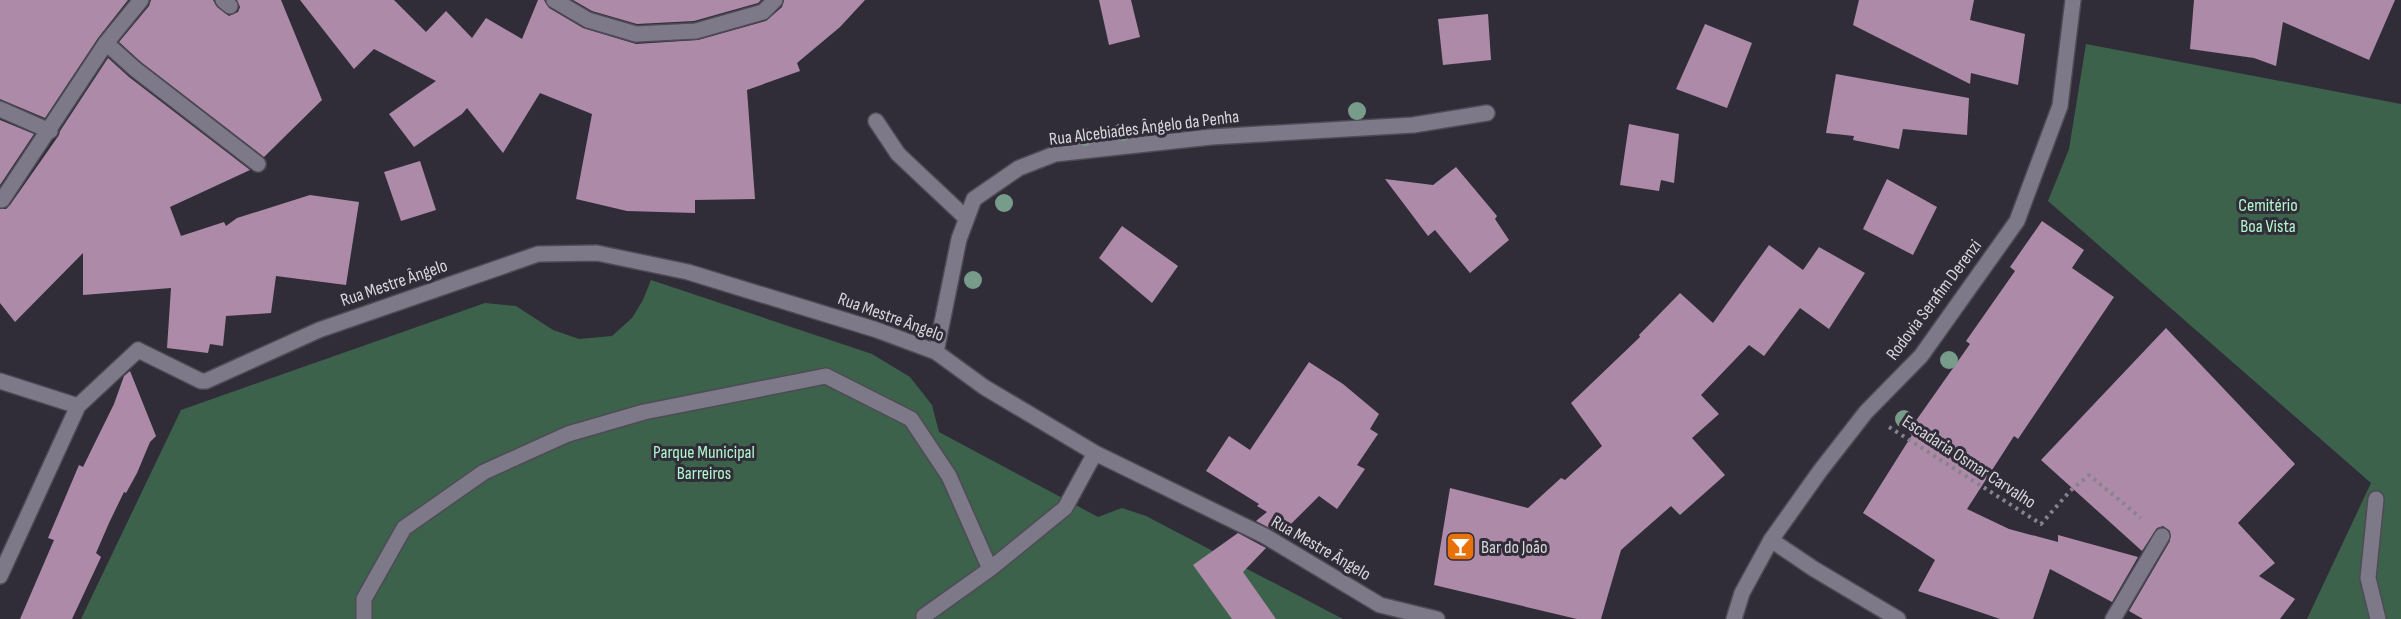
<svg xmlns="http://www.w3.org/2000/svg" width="2401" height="619" font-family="'Sofia Sans Condensed',sans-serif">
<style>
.green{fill:#3c624b}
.building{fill:#ae8aa9}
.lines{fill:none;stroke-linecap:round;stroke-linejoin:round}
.service-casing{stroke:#4e4b55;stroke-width:18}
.minor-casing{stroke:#4e4b55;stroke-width:18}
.secondary-casing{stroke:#4e4b55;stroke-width:18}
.path{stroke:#86838d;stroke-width:4;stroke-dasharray:3 4.5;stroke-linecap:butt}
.service{stroke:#7d7988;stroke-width:15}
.minor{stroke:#7d7988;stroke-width:15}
.secondary{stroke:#7d7988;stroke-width:15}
.tree{fill:#789c8a}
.labels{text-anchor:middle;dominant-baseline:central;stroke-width:6;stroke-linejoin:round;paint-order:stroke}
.street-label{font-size:18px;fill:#d8d6de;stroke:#302d39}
.park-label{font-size:18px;fill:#b2f7cc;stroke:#302d39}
.poi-label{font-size:18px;fill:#d8d6de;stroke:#302d39;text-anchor:start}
</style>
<rect width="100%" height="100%" fill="#302d39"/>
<!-- green -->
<path class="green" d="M 2086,44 L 2401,104 L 2401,619 L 2307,619 L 2371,483 L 2048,201 L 2069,149 Z
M 651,280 L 872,354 L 910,377 L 932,405 L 939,432 L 1098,517 L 1122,508 L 1146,516 L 1343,619 L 81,619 L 181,410 L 485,303 L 516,306 L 553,330 L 579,339 L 612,336 L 632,318 L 643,300 Z"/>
<!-- building -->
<path class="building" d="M 0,0 L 128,0 L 98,38 L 45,118 L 0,99 Z
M 151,0 L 213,0 L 217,7 L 229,16 L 238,12 L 240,7 L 237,0 L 281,0 L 322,100 L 264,157 L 141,62 L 119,42 L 149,6 Z
M 300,0 L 394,0 L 426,32 L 446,11 L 472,38 L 486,18 L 522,39 L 538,0 L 544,0 L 549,8 L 583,28 L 636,44 L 698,40 L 766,21 L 782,7 L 784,0 L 865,0 L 840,27 L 797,63 L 800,71 L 747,90 L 755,199 L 695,200 L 695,213 L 627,211 L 576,199 L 592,114 L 540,93 L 503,153 L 467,108 L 462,114 L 414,147 L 389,114 L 436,81 L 374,49 L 354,69 Z
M 573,0 L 761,0 L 758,3 L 694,21 L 637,24 L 592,11 Z
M 1099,0 L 1131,0 L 1140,37 L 1109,45 Z
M 1859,0 L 1974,0 L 1970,20 L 2025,34 L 2018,85 L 1971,73 L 1970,84 L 1853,25 Z
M 2194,0 L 2395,0 L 2369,60 L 2283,22 L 2276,66 L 2254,58 L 2190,49 Z
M 1488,14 L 1491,60 L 1443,65 L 1438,19 Z
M 1705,24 L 1752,43 L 1727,108 L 1676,89 Z
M 108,58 L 129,77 L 250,170 L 170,207 L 181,236 L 224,222 L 226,226 L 237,218 L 310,195 L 359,202 L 346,285 L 276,276 L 271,313 L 226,316 L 223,346 L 210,344 L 208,353 L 167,348 L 171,288 L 83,295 L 83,253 L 15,322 L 0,303 L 0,209 L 6,209 L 10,205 L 59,135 L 60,131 Z
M 1836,74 L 1969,98 L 1967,135 L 1903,129 L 1899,149 L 1853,140 L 1854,136 L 1826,133 Z
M 0,120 L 34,134 L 0,185 Z
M 1629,124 L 1679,134 L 1674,183 L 1661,180 L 1659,191 L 1620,185 Z
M 420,161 L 436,210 L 401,221 L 384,172 Z
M 1456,167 L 1497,216 L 1495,219 L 1509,240 L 1470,273 L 1435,230 L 1428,236 L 1385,179 L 1433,185 Z
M 1887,179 L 1937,207 L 1913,255 L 1863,229 Z
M 2042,221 L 2084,250 L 2072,268 L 2114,297 L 2018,439 L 2014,436 L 1967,509 L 2009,529 L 2058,542 L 2058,535 L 2138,557 L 2112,602 L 2050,569 L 2033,619 L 2000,619 L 1918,591 L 1935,560 L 1863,513 L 1912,435 L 1908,432 L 1970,344 L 1966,341 L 2015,271 L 2010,267 Z
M 1122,226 L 1178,266 L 1152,303 L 1099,258 Z
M 1769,245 L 1803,270 L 1819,247 L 1865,273 L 1829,329 L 1800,308 L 1764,356 L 1749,345 L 1701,395 L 1719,414 L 1692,438 L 1725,475 L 1680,515 L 1671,506 L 1621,550 L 1601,619 L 1577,619 L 1434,585 L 1450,488 L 1528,508 L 1561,478 L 1565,480 L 1602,446 L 1571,403 L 1640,337 L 1639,335 L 1680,293 L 1713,323 Z
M 2166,328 L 2295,464 L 2238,523 L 2275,563 L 2259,576 L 2295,599 L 2280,619 L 2143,619 L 2129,611 L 2170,541 L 2170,531 L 2163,526 L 2157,528 L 2142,551 L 2041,460 Z
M 1309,362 L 1343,384 L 1379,414 L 1370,429 L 1378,434 L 1357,465 L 1365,469 L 1337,509 L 1319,496 L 1281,534 L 1256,521 L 1267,512 L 1257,506 L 1259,504 L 1206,471 L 1229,436 L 1250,450 Z
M 130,371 L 156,436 L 150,442 L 137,473 L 126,493 L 124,492 L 109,523 L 96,553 L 101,557 L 72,619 L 20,619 L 54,540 L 48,538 L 79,465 L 83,467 L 114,404 L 124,376 Z
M 1238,533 L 1266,548 L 1243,572 L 1276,619 L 1232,619 L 1193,565 Z"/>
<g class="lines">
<defs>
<path id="service" d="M 223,0 L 230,6
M 554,0 L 588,20 L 636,34 L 696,31 L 763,12 L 775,0
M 106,43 L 135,69 L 258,164
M 0,109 L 50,131
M 2,200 L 106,43 L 141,0
M 2376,499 L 2368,578 L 2378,619"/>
<path id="minor" d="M 876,121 L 898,154 L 966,218
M 936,352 L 959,239 L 974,199 L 1019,168 L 1055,154 L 1211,137 L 1413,125 L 1487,113
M 0,381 L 78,406
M 1771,540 L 1814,569 L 1898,619
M 0,576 L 78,406 L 138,350 L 201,381 L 206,381 L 319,330 L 538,254 L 597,253 L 688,272 L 877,330 L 936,352 L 984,387 L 1095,453 L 1265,536 L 1380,605 L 1437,619
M 364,619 L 364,599 L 404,528 L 484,472 L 568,434 L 644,412 L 826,376 L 911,419 L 949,476 L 990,569
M 924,619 L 924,616 L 990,569 L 1065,508 L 1095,453
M 2113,619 L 2162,536"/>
<path id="secondary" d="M 1734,619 L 1742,593 L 1771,540 L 1820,471 L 1866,412 L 1921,356 L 2017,221 L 2060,106 L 2073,0"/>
</defs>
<!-- service casing -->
<use href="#service" class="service-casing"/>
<!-- minor casing -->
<use href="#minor" class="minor-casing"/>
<!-- secondary casing -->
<use href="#secondary" class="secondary-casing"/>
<!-- path -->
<path class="path" d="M 1889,427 L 2041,524 L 2070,491 L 2089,475 L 2141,518"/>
<!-- service -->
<use href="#service" class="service"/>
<!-- minor -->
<use href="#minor" class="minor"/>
<!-- secondary -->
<use href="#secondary" class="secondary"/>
</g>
<!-- trees -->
<g class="tree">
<circle cx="1357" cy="111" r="9"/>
<circle cx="1122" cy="132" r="9"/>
<circle cx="1085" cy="137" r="9"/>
<circle cx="1004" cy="203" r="9"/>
<circle cx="973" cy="280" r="9"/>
<circle cx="1949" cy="360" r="9"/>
<circle cx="1904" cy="419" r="9"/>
</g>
<!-- icons -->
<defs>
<symbol id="bar-square" viewBox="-11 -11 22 22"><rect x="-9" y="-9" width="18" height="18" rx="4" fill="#e8710a" stroke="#302d39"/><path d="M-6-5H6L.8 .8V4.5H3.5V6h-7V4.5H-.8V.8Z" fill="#fff"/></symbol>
</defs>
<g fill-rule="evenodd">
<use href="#bar-square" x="1444" y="530" width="33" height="33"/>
</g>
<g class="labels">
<!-- street labels -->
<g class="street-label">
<text transform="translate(1144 128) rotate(-7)">Rua Alcebiades Ângelo da Penha</text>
<text transform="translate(394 283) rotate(-19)">Rua Mestre Ângelo</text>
<text transform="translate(1934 300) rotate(-53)">Rodovia Serafim Derenzi</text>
<text transform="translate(891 317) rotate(20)">Rua Mestre Ângelo</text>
<text transform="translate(1969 462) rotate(33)">Escadaria Osmar Carvalho</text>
<text transform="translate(1321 548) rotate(30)">Rua Mestre Ângelo</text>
</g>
<!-- park labels -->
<g class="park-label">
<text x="2268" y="205">Cemitério<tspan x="2268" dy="21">Boa Vista</tspan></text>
<text x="704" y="452">Parque Municipal<tspan x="704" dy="21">Barreiros</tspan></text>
</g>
<!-- poi labels -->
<g class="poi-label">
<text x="1481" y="547">Bar do João</text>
</g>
</g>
</svg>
